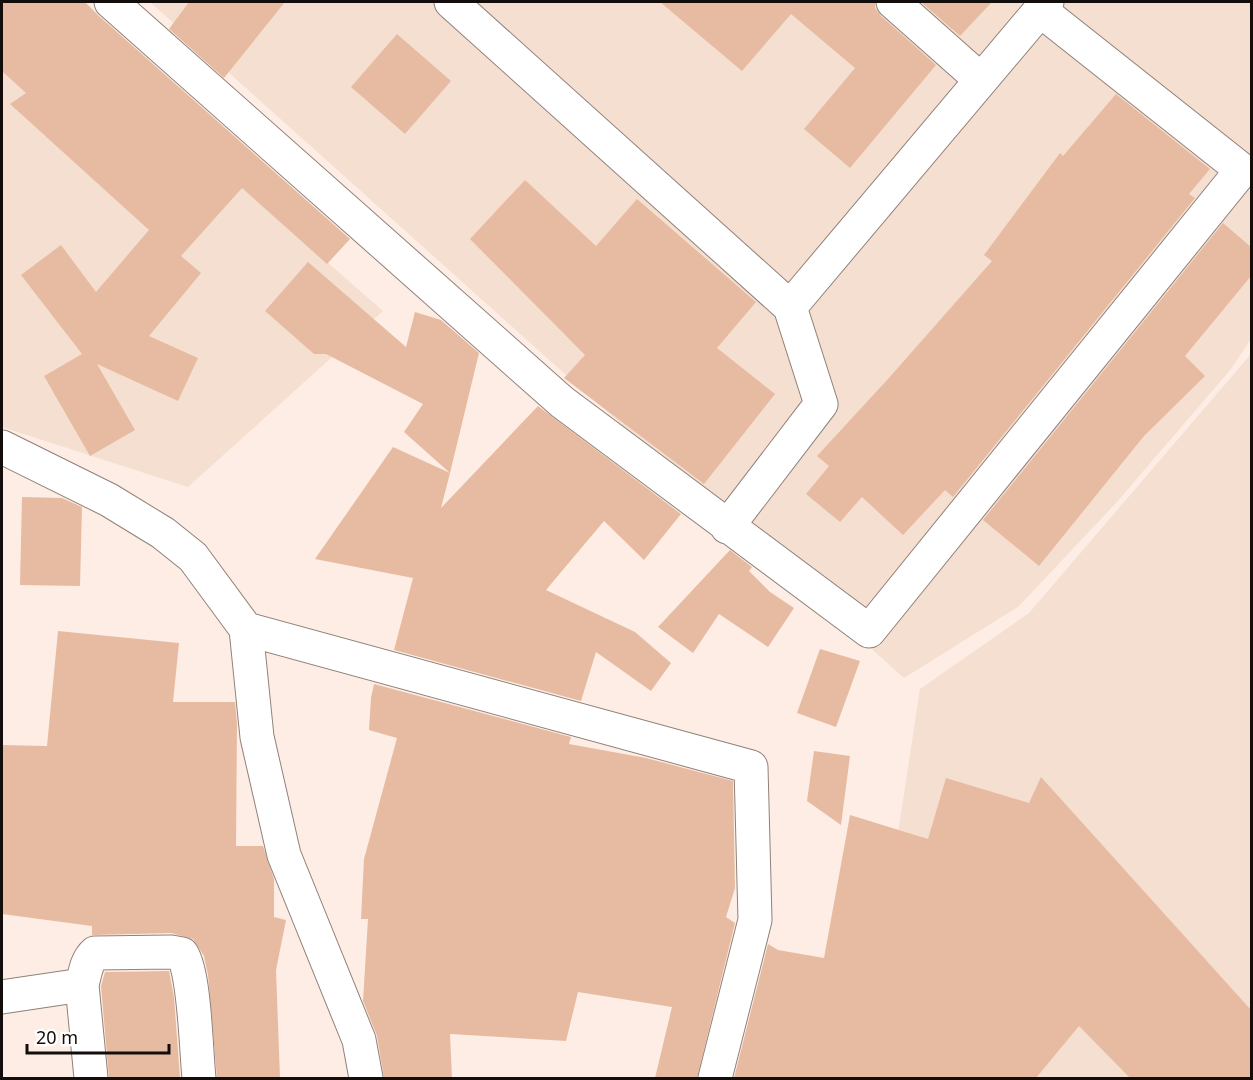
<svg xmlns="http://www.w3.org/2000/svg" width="1253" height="1080" font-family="'Noto Sans',sans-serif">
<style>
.built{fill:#f5dfd1}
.building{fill:#e7bba1}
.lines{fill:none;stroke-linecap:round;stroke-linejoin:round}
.street-casing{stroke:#908179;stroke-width:35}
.street{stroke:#fff;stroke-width:33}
</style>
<rect width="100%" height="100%" fill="#fdede4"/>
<!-- built -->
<path class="built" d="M 2,2 L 31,2 L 383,311 L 188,487 L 2,427 Z
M 150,2 L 1251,2 L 1251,339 L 1231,369 L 1116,503 L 1019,606 L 904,678 Z
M 1251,354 L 1251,1078 L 854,1078 L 877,970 L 920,689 L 1029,613 Z"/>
<!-- building -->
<path class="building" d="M 2,2 L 85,2 L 99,16 L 350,239 L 327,264 L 242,188 L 181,256 L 201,273 L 149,336 L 198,358 L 178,401 L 97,364 L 135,430 L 90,456 L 44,376 L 82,354 L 21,275 L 61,245 L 96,292 L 149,230 L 10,104 L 26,93 L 2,71 Z
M 189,2 L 285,2 L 224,78 L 169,29 Z
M 660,2 L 875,2 L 875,8 L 881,16 L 936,65 L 850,168 L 804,129 L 855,68 L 791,14 L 742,71 Z
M 921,2 L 992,2 L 960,36 Z
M 397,34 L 451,81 L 405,134 L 351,87 Z
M 1116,94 L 1210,169 L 1189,194 L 1195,198 L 953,497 L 945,490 L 903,535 L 862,497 L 840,522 L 806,494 L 829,466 L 817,456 L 888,379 L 992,261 L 984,255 L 1060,153 L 1063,156 Z
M 525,180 L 596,246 L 637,199 L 756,302 L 717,348 L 775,394 L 704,484 L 564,378 L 585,355 L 470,239 Z
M 1223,223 L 1251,247 L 1251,276 L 1185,356 L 1205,376 L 1144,436 L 1039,566 L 983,520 Z
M 308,262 L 406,347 L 415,312 L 441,320 L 479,353 L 450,473 L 404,432 L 423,404 L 326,354 L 314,354 L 265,311 Z
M 538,406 L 681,514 L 644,560 L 604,521 L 546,590 L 635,632 L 671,663 L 651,691 L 596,652 L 581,701 L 394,650 L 413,578 L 315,559 L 393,447 L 450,473 L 441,508 Z
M 22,497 L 62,498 L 82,507 L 80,586 L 20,585 Z
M 730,550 L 752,567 L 749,571 L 770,592 L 794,608 L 768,647 L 719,614 L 693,653 L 658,627 Z
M 58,631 L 179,643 L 173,702 L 235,702 L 237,723 L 236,846 L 263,846 L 274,879 L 274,917 L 286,920 L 276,970 L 280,1078 L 217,1078 L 208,975 L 204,956 L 193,939 L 171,933 L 92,935 L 92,926 L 2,914 L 2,745 L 47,746 Z
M 820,649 L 860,661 L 836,727 L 797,713 Z
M 374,684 L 571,737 L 569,744 L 646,758 L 733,781 L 735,888 L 726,917 L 735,923 L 697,1078 L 655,1078 L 672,1007 L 578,992 L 566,1041 L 450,1034 L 452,1078 L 384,1078 L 377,1036 L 363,1001 L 368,919 L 361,919 L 364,859 L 397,738 L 369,730 L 371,698 Z
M 814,751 L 850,756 L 841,825 L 807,801 Z
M 1041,777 L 1251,1010 L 1251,1078 L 1130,1078 L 1079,1026 L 1036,1078 L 734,1078 L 768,944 L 778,950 L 824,958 L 850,815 L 928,839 L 946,778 L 1029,803 Z
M 169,971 L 174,997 L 180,1078 L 109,1078 L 101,986 L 105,972 Z"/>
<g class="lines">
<defs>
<path id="street" d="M 111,2 L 562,402 L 869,631 L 1242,170 L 1040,10
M 451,2 L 790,307 L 821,404 L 727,527
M 893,2 L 981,80
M 790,307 L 1047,2
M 2,447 L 109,500 L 163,533 L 193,557 L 246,629 L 257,737 L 284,855 L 359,1040 L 366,1078
M 246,629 L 751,767 L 755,920 L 715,1078
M 82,985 C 85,974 86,961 95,953 L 171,952 L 182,954 C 195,974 196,1051 199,1078
M 2,997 L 82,985 L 91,1078"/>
</defs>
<!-- street casing -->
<use href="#street" class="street-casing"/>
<!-- street -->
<use href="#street" class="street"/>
</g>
<!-- border -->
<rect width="1253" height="1080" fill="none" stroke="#130e0b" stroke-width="6"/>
<!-- scale -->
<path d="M27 1044v9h142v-9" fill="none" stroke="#130e0b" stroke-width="3"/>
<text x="36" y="1044" font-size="18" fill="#130e0b" stroke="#ffffff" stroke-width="4.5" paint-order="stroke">20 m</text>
</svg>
